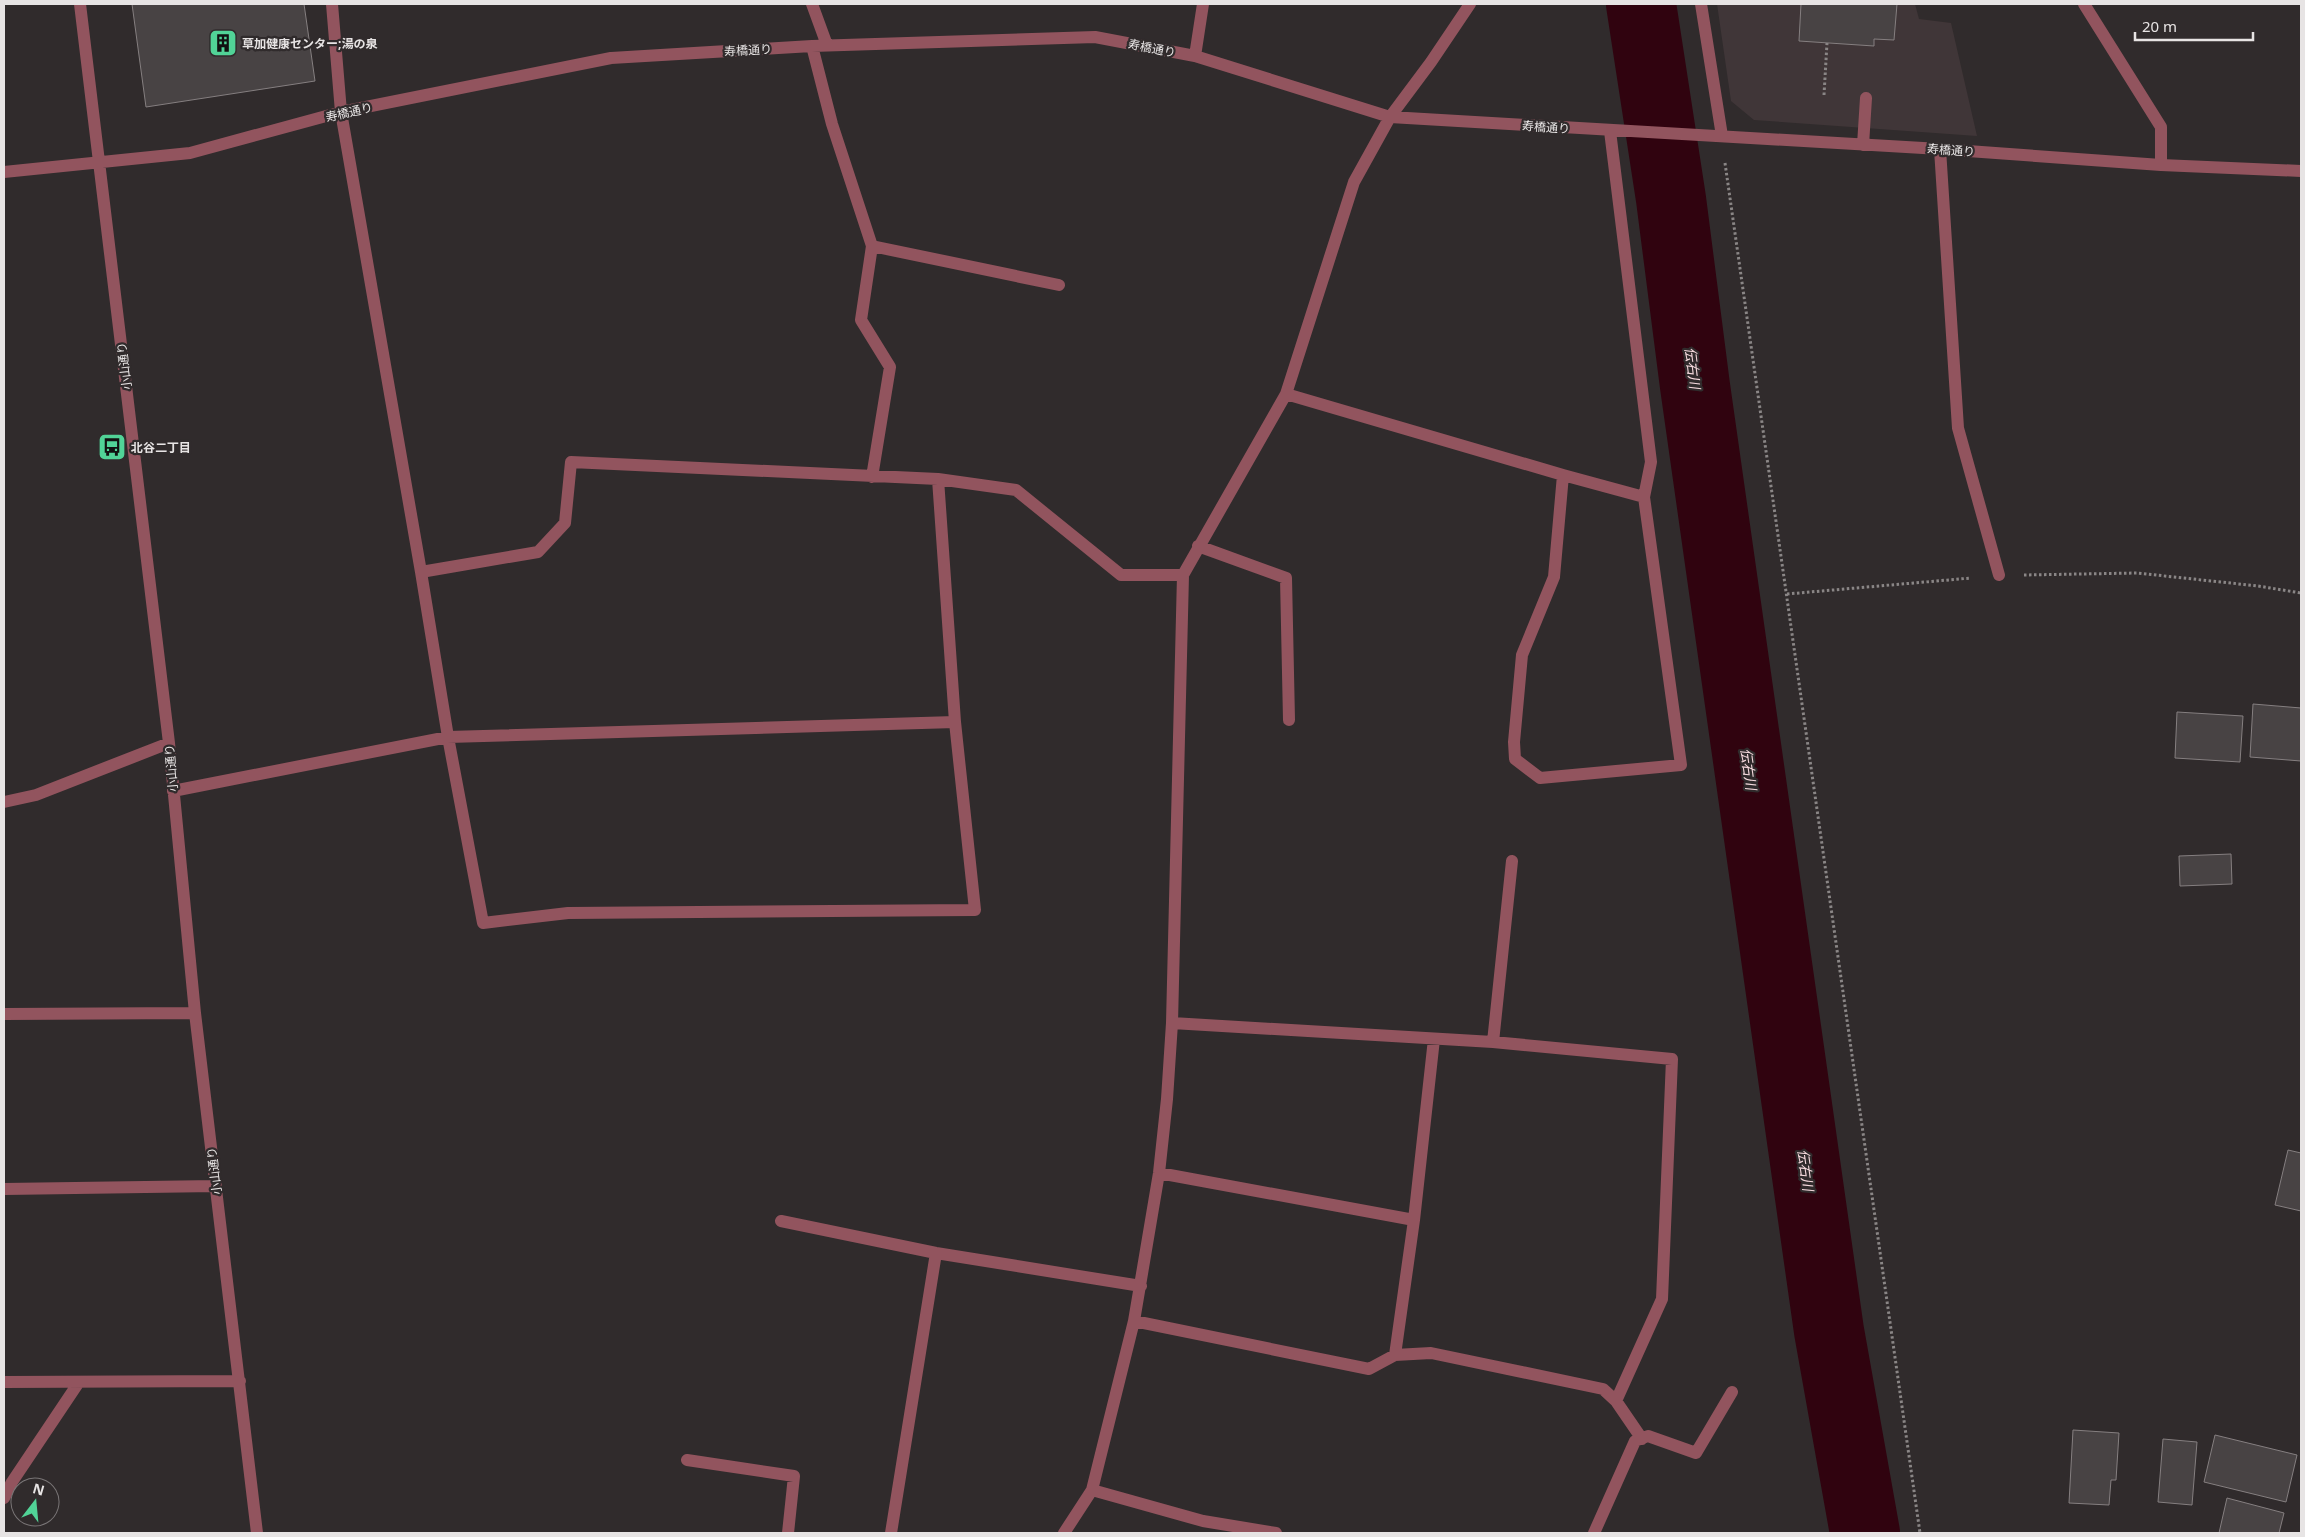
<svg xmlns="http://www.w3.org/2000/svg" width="2305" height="1537" font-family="'Noto Sans','Noto Sans JP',sans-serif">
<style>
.built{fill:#403638}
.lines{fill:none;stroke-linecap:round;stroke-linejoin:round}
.river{stroke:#30030f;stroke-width:70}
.building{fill:#484344;stroke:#857f80}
.path{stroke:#8a8686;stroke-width:3;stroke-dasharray:2.5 2.5;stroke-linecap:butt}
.minor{stroke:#92545e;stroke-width:12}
.labels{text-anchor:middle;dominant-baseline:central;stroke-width:4.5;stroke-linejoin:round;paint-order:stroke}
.poi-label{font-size:12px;font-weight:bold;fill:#e7e4e4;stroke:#302b2c;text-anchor:start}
.street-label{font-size:12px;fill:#e7e4e4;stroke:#302b2c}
.water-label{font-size:14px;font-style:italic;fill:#f7dbdf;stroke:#302b2c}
</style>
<rect width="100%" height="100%" fill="#302b2c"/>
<!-- built -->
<path class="built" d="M 1717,4 L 1915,4 L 1919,19 L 1951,23 L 1977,136 L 1754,120 L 1731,101 Z"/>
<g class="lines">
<!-- river -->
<path class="river" d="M 1641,4 L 1671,199 L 1695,386 L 1829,1331 L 1865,1533"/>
</g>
<!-- building -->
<path class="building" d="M 132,4 L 304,4 L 315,81 L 146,107 Z
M 1801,4 L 1897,4 L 1894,40 L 1874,39 L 1874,46 L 1799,41 Z
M 2253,704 L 2301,708 L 2301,761 L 2250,757 Z
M 2177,712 L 2243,716 L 2240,762 L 2175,758 Z
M 2231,854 L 2232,884 L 2180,886 L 2179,856 Z
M 2288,1150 L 2301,1153 L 2301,1211 L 2275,1205 Z
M 2073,1430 L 2119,1433 L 2116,1480 L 2111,1480 L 2109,1505 L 2069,1503 Z
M 2215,1435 L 2297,1455 L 2286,1502 L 2204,1482 Z
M 2163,1439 L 2197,1442 L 2192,1505 L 2158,1502 Z
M 2227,1498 L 2284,1513 L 2279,1533 L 2219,1533 Z"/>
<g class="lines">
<!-- path -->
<path class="path" d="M 1824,95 L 1827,43
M 1725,163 L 1920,1533
M 2024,575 L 2137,573 L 2258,586 L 2301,593
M 1787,594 L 1971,578"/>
<!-- minor -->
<path class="minor" d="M 80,4 L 169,743 L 195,1013 L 257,1533
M 332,4 L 341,112 L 421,572 L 448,737 L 483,923 L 568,913 L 975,910 L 955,722 L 938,479
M 812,4 L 827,45
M 1701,4 L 1722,136
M 2084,4 L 2161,127 L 2161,165
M 812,46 L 832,124 L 872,246 L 861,320 L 890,367 L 872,477
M 1195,56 L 1203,4
M 1863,145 L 1866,98
M 1940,149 L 1958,428 L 1999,575
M 4,172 L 190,153 L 341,112 L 611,58 L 812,46 L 1095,37 L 1195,56 L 1390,117 L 1940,149 L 2161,165 L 2301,171
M 872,246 L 1059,285
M 1286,394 L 1563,475 L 1554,577 L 1522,655 L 1514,742 L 1515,759 L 1540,778 L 1681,765 L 1644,497
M 1563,475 L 1644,497 L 1651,462 L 1610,131
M 1198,546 L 1286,578 L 1289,720
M 421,572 L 538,552 L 565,523 L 571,462 L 938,479 L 1016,490 L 1121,575 L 1183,575
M 173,791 L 448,737 L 955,722
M 4,802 L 36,795 L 169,743
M 4,1014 L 195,1013
M 1172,1023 L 1493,1042 L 1672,1059 L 1662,1299 L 1616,1401
M 1493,1042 L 1512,861
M 1159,1173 L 1414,1220
M 4,1189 L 216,1186
M 781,1221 L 936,1253 L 1141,1286
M 1134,1321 L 1369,1369 L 1395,1355 L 1431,1353 L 1603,1389 L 1616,1401 L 1642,1439
M 1395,1355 L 1414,1220 L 1434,1039
M 4,1382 L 240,1381
M 687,1460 L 794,1476 L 788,1533
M 1092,1490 L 1203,1521 L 1276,1533
M 4,1498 L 12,1482 L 79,1382
M 891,1533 L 936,1253
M 1064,1533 L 1092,1490 L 1134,1321 L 1159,1173 L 1167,1099 L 1172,1023 L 1183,575 L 1286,394 L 1354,182 L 1390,117 L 1431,62 L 1470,4
M 1594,1533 L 1635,1441 L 1648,1436 L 1696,1453 L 1732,1392"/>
</g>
<!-- icons -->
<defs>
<symbol id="building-square" viewBox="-11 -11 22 22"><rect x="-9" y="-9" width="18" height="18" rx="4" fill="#51d397" stroke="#302b2c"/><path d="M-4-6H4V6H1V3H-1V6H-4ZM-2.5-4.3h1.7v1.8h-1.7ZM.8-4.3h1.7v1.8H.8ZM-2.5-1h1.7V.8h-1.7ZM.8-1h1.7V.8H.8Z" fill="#111"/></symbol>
<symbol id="bus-square" viewBox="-11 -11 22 22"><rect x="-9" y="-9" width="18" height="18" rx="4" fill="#51d397" stroke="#302b2c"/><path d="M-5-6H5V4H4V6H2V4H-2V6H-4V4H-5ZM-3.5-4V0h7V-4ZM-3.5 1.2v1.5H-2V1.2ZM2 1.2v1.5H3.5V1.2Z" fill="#111"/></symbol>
</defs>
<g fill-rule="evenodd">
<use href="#building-square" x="207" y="27" width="32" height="32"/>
<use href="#bus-square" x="96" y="431" width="32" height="32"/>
</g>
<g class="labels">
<!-- poi labels -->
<g class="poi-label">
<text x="242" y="43">草加健康センター;湯の泉</text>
<text x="131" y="447">北谷二丁目</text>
</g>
<!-- street labels -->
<g class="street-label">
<text transform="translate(1152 48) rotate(11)">寿橋通り</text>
<text transform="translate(748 50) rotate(-3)">寿橋通り</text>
<text transform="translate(349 112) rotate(-13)">寿橋通り</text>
<text transform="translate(1546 127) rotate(4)">寿橋通り</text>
<text transform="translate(1951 150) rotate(4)">寿橋通り</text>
<text transform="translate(124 366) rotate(-97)">小山通り</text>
<text transform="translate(171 768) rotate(-95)">小山通り</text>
<text transform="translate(214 1171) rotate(-97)">小山通り</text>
</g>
<!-- water labels -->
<g class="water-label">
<text transform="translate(1693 368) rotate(83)">伝右川</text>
<text transform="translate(1749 769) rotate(82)">伝右川</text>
<text transform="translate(1806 1170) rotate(82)">伝右川</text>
</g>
</g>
<!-- border -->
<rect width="2305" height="1537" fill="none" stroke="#e7e4e4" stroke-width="10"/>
<!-- north arrow -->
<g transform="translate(35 1502) rotate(16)"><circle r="24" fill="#302b2c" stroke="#797576"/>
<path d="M0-4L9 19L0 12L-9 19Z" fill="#51d397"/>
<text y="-8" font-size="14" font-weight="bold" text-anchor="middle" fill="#e7e4e4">N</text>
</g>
<!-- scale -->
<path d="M2135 32v8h118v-8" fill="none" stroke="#e7e4e4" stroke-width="2.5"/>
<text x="2142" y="32" font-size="15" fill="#e7e4e4" stroke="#302b2c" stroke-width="4" paint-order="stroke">20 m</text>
</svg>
